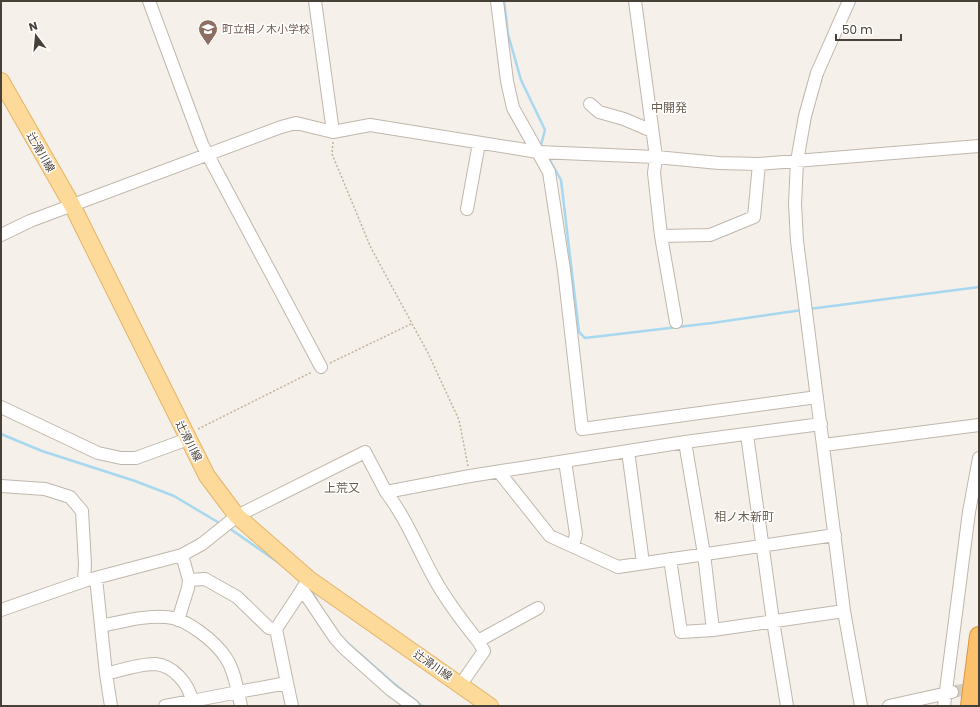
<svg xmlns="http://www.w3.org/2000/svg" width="980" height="707" font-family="Poppins,'Noto Sans JP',sans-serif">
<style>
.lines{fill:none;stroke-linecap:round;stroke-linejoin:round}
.stream{stroke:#a7d8f0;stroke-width:2.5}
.minor-tunnel{stroke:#d2cdc6;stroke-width:12;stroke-dasharray:12 6;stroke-linecap:butt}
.minor-casing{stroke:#c0b7ac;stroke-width:14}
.major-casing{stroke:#e3b469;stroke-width:18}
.highway-casing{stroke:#dc943c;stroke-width:20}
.path{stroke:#c2b29d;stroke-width:1.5;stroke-dasharray:2 2;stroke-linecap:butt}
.minor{stroke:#fff;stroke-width:12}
.major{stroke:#fdd99a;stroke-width:16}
.highway{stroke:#fcc16d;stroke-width:18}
.labels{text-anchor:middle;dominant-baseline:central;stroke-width:3;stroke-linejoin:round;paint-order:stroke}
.education-label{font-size:11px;fill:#785e54;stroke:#fff;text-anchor:start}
.street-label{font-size:11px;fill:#484138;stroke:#fff}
.neighbourhood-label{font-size:12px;fill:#6b5e4f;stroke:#fff}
</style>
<rect width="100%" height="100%" fill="#f5f0ea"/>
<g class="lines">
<!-- stream -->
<path class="stream" d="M 504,1 L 508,34 L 521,80 L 545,130 L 541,145 L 543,149
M 548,157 L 561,180 L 579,332 L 585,338 L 712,323 L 802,310
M 809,309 L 979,287
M 1,434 L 42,451 L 135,481 L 174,496 L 221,524
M 229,528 L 279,563
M 309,588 L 317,600
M 343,639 L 392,682 L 422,706"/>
<!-- minor-tunnel -->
<path class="minor-tunnel" d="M 952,692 L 978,687"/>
<defs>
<path id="minor" d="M 149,1 L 202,144 L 321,367
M 315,1 L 333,132
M 497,1 L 507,81 L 513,108 L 549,172 L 564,270 L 582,429 L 817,397
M 635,1 L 656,157 L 654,173 L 661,236 L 710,235 L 754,217 L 759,164
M 849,1 L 817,73 L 805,116 L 797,161 L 795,204 L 797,241 L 844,611 L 861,706
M 590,104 L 599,112 L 624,119 L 652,131
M 467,209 L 479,143
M 1,235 L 30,221 L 281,127 L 296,123 L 333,132 L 370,125 L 538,152 L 656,157 L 719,163 L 759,164 L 979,146
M 661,236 L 676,322
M 1,407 L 98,453 L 121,458 L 136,458 L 188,439
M 747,435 L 773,621 L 787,706
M 685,442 L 704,554 L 713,630 L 844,611
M 824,445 L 979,425
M 628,451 L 643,563
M 565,461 L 576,534 L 573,546
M 499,472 L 550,536 L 618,567 L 835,535
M 1,486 L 45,489 L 70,497 L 82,511 L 85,564 L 84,581
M 386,492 C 406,518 418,549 434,578 C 446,600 462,621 478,641 L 538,608
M 182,555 L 189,580 L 205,579 L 237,597 L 269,628 L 276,629 L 309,579
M 670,559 L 681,632 L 713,630
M 96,578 L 101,626
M 302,589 L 335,638 L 344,648 L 391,690 L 413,706
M 1,610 L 84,581 L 182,555 L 202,544 L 237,516 L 365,452 L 386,492 L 470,476 L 685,442 L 821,424
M 178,620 L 188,588 L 189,580
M 106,674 L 111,706
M 287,683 L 292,706
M 461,684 L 484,651 L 478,641
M 165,706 L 192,701
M 241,706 L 238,692 L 192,701 C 189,684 173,665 155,664 C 139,664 121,670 106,674 L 101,626 C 121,622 146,615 166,617 C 186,618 215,641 226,658 C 233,668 235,680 238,692 L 287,683 L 276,629
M 889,706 L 952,692
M 944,706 L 969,512 L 979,458"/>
<path id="major" d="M 1,81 L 72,205 L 207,476 L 237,516 L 309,579 L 490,706"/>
<path id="highway" d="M 970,706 L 979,636"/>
</defs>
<!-- minor casing -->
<use href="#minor" class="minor-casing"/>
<!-- major casing -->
<use href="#major" class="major-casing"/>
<!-- highway casing -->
<use href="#highway" class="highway-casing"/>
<!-- path -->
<path class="path" d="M 333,142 L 332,154 L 371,248 L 428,353 L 459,420 L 468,466
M 330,363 L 411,324
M 198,429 L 312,372"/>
<!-- minor -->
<use href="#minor" class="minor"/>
<!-- major -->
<use href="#major" class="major"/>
<!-- highway -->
<use href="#highway" class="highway"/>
</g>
<!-- icons -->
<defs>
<symbol id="school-pin" viewBox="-11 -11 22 30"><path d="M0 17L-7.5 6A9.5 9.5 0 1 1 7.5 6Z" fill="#8d6e63" stroke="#fff"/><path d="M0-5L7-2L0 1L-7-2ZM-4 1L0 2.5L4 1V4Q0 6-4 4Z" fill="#fff"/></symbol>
</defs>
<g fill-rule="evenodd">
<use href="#school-pin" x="197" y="18" width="22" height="30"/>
</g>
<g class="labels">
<!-- education labels -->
<g class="education-label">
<text x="222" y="29">町立相ノ木小学校</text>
</g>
<!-- street labels -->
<g class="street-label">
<text transform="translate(41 152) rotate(60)">辻滑川線</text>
<text transform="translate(189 441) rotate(63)">辻滑川線</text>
<text transform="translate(433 665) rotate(35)">辻滑川線</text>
</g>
<!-- neighbourhood labels -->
<g class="neighbourhood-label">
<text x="669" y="107">中開発</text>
<text x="342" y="487">上荒又</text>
<text x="744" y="516">相ノ木新町</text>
</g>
</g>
<!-- border -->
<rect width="980" height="707" fill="none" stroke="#484138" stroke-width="4"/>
<!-- north arrow -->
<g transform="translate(36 36) rotate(344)" stroke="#ffffff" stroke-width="3" paint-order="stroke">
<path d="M0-3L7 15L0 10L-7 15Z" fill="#484138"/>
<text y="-6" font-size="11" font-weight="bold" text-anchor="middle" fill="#484138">N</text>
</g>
<!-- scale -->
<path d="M836 34v6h65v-6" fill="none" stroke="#484138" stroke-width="2"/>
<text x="842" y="34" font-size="12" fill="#484138" stroke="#ffffff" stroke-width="3" paint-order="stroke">50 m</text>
</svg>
